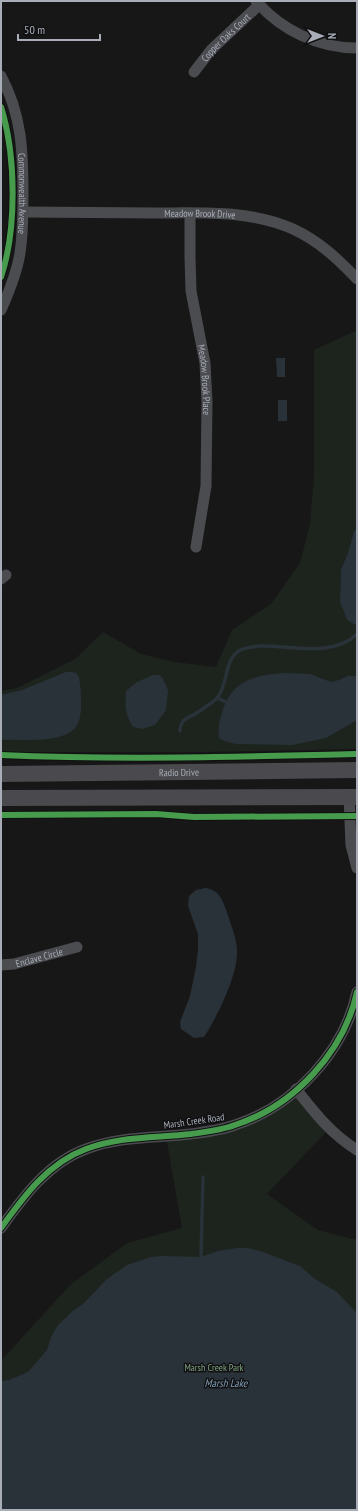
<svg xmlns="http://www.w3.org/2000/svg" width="358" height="1511" font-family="'PT Sans Narrow',sans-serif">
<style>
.green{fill:#1d241e}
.water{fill:#2a3239}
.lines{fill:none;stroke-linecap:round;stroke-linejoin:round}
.stream{stroke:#2a3239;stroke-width:3.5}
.street{stroke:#4b4c50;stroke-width:11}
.secondary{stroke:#4a4a4e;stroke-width:16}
.cycleway-casing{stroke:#111113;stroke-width:8}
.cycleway{stroke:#469c4c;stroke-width:6}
.labels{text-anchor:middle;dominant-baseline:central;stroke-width:3;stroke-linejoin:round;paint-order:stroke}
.street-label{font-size:10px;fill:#a8adb8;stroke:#111113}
.park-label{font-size:10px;fill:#7fa381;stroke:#111113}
.water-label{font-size:11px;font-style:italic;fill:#7f9bb3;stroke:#111113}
</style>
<rect width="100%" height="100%" fill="#171717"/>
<!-- green -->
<path class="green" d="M 357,330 L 357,528 L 354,531 L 348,553 L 341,569 L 340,602 L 347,620 L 357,626 L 357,749 L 198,752 L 1,752 L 1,691 L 17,688 L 75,659 L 103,632 L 141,654 L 174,662 L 216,667 L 232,630 L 271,604 L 300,563 L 310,524 L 314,476 L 314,350 Z
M 296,1089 L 329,1129 L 267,1194 L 318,1230 L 357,1240 L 357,1510 L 1,1510 L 1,1361 L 70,1285 L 127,1243 L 182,1228 L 166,1136 L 235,1125 Z"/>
<!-- water -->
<path class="water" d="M 276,358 L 285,358 L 285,377 L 277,377 Z
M 278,400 L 287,400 L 287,421 L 278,421 Z
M 357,528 L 357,626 L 347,620 L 340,602 L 341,569 L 348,553 L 354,531 Z
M 66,672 C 72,672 76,671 79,677 C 81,689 83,713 78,723 C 69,745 21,739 1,740 L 1,695 L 22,690 Z
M 284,673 L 310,674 L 331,682 L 339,680 L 348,676 L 357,676 L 357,720 L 326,738 L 292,745 L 236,744 L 224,741 L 219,738 C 218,730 219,721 222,713 C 231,681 254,675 284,673 Z
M 153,675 L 160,675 L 163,679 L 168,690 L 166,710 L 155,725 L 142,729 L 133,727 C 125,714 125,706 126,691 L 137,682 Z
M 206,888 C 209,889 214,890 217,893 C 223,899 226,910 229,918 C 232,929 237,939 237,951 C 238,975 217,1017 204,1037 L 194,1038 L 181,1029 L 180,1022 L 190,996 L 196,967 L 198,949 L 198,934 L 188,906 L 189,896 L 196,890 Z
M 237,1248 L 248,1248 L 260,1251 L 300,1266 L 315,1279 L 337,1292 L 357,1313 L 357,1510 L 1,1510 L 1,1381 L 9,1380 L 28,1372 L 47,1350 L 51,1337 L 58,1325 L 74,1310 L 83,1304 L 107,1279 L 127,1265 L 151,1257 L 162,1256 L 201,1257 L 218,1251 Z"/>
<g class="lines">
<!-- stream -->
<path class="stream" d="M 217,698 L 226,702
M 180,731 C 181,717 188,719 198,712 C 201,710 215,701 217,698 C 228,685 224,664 236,653 C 242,647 252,647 259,646 C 291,645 332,658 357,634
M 201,1257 L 203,1177"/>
<!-- street -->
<g class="street">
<path d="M 256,1 C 281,30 318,48 357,48"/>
<path id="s1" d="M 194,72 L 211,50 L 259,5"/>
<path id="s2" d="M 1,76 C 22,115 23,152 23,195 C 23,214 23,233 20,253 C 17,273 9,292 1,310"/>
<path id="s3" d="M 23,212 C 67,212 112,213 156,213 C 201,213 251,210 293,229 C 319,241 338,259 357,279"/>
<path id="s4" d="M 190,213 L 190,257 L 191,291 L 205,363 L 207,402 L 206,486 L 196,547"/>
<path d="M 1,579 L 6,575"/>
<path d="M 349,796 L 351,845 L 357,868"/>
<path id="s5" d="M 1,965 L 14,964 L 77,947"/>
<path d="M 296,1089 C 315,1113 331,1134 357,1150"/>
<path d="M 1,1228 C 24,1196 48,1163 86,1149 C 120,1136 156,1138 191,1134 C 205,1132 222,1130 235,1125 C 294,1106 344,1052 357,992"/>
</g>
<!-- secondary -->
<g class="secondary">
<path id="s6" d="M 1,774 L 357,770"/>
<path d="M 1,798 L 357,797"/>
</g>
<defs>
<path id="cycleway" d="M 1,107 C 16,155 17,229 1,277
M 1,755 C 120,760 238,757 357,754
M 1,815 L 156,814 L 194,817 L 357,816
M 1,1228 C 24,1196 48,1163 86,1149 C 120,1136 156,1138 191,1134 C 205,1132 222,1130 235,1125 C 294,1106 344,1052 357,992"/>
</defs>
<!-- cycleway casing -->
<use href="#cycleway" class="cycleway-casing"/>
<!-- cycleway -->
<use href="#cycleway" class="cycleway"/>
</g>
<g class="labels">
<!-- street labels -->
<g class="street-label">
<text stroke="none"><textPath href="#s1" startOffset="47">Copper Oaks Court</textPath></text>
<text stroke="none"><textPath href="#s2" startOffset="121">Commonwealth Avenue</textPath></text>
<text stroke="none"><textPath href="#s3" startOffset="177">Meadow Brook Drive</textPath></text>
<text stroke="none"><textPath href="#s4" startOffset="168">Meadow Brook Place</textPath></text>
<text stroke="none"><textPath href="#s6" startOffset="178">Radio Drive</textPath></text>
<text stroke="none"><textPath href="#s5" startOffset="39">Enclave Circle</textPath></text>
<text transform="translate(194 1121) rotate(-8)">Marsh Creek Road</text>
</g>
<!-- park labels -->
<g class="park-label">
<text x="214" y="1367">Marsh Creek Park</text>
</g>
<!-- water labels -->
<g class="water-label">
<text x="226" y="1383">Marsh Lake</text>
</g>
</g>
<!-- border -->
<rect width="358" height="1511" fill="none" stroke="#a8adb8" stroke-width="4"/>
<!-- north arrow -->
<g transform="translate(322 36) rotate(90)" stroke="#111113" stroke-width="3" paint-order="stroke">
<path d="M0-3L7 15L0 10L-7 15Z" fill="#a8adb8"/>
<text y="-6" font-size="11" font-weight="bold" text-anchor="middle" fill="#a8adb8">N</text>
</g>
<!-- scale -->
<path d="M18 34v6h82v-6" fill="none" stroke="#a8adb8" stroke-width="2"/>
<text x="24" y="34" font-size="12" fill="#a8adb8" stroke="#111113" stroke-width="3" paint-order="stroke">50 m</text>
</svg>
